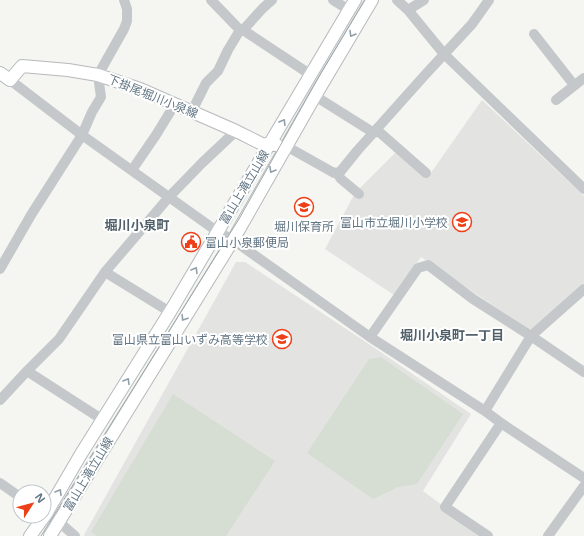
<svg xmlns="http://www.w3.org/2000/svg" width="584" height="536" font-family="'Noto Sans','Noto Sans JP',sans-serif">
<style>
.built{fill:#e3e4e2}
.green{fill:#d6ddd2}
.lines{fill:none;stroke-linecap:round;stroke-linejoin:round}
.major-casing{stroke:#b5babd;stroke-width:14}
.minor{stroke:#c4c8cb;stroke-width:10}
.major{stroke:#fff;stroke-width:12}
.tram{stroke:#a2a9ae;stroke-width:1}
.oneway{stroke:#919fa9}
.labels{text-anchor:middle;dominant-baseline:central;stroke-width:4;stroke-linejoin:round;paint-order:stroke}
.street-label{font-size:12px;fill:#627684;stroke:#fff}
.poi-label{font-size:12px;fill:#627684;stroke:#fff;text-anchor:end}
.neighbourhood-label{font-size:13px;font-weight:bold;fill:#505f69;stroke:#fff}
</style>
<rect width="100%" height="100%" fill="#f5f5f1"/>
<!-- built -->
<path class="built" d="M 482,100 L 584,196 L 584,283 L 532,329 L 528,329 L 421,257 L 394,295 L 325,249 L 355,193 L 397,151 L 428,177 Z
M 236,262 L 245,262 L 366,342 L 471,414 L 423,491 L 484,536 L 85,536 L 84,535 Z"/>
<!-- green -->
<path class="green" d="M 381,357 L 463,414 L 417,484 L 398,487 L 373,499 L 307,453 L 369,359 Z
M 173,394 L 275,461 L 226,536 L 97,536 L 91,532 Z"/>
<g class="lines">
<defs>
<path id="major" d="M 0,73 L 10,80 L 22,66 L 68,70 L 98,75 L 140,89 L 236,131 L 262,144 L 277,145
M 30,536 L 46,514 L 81,454 L 170,312 L 355,0
M 50,536 L 233,240 L 315,96 L 372,0"/>
</defs>
<!-- major casing -->
<use href="#major" class="major-casing"/>
<!-- minor -->
<path class="minor" d="M 211,0 L 240,30 L 243,30 L 311,75
M 333,0 L 349,10
M 397,0 L 408,10 L 444,54 L 584,189
M 408,10 L 424,0
M 243,30 L 263,8 L 272,0
M 534,34 L 574,85
M 10,80 L 82,135 L 218,232 L 233,240 L 370,337 L 485,411 L 501,423 L 584,478
M 315,96 L 374,133
M 556,100 L 584,78
M 192,111 L 206,83 L 218,71 L 228,50 L 240,30
M 377,130 L 426,173
M 286,146 L 334,173 L 340,172 L 357,151 L 424,76 L 472,24 L 489,0
M 132,170 L 156,135 L 175,104
M 337,173 L 341,179 L 359,194
M 0,269 L 31,215 L 82,135 L 92,112 L 101,97 L 98,75 L 124,29 L 127,21 L 127,9 L 124,0
M 105,272 L 170,312
M 370,337 L 418,268 L 428,265 L 473,299 L 531,336 L 584,372
M 27,371 L 103,420
M 0,400 L 27,371 L 59,339 L 105,272 L 169,197 L 202,163 L 236,131
M 485,411 L 531,336 L 584,289
M 0,483 L 20,497
M 44,513 L 59,522 L 75,536
M 488,536 L 445,507 L 501,423
M 548,536 L 584,486"/>
<!-- major -->
<use href="#major" class="major"/>
<!-- tram -->
<path class="tram" d="M 41,536 L 239,219 L 321,73 L 365,0"/>
</g>
<!-- one-way arrows -->
<defs><path id="oneway-chevron" d="M-2-3.5L2.5 0L-2 3.5" fill="none" stroke-width="1.6" stroke-linecap="round" stroke-linejoin="round"/></defs>
<g class="oneway">
<use href="#oneway-chevron" transform="translate(352 34) rotate(121)"/>
<use href="#oneway-chevron" transform="translate(283 122) rotate(-59)"/>
<use href="#oneway-chevron" transform="translate(272 170) rotate(120)"/>
<use href="#oneway-chevron" transform="translate(195 270) rotate(-59)"/>
<use href="#oneway-chevron" transform="translate(184 318) rotate(122)"/>
<use href="#oneway-chevron" transform="translate(127 381) rotate(-59)"/>
<use href="#oneway-chevron" transform="translate(59 492) rotate(-60)"/>
</g>
<!-- icons -->
<defs>
<symbol id="school-ring" viewBox="-11 -11 22 22"><circle r="9.5" fill="#fff" stroke="#ee4018" stroke-width="1.5"/><path d="M0-5L7-2L0 1L-7-2ZM-4 1L0 2.5L4 1V4Q0 6-4 4Z" fill="#ee4018"/></symbol>
<symbol id="civic-ring" viewBox="-11 -11 22 22"><circle r="9.5" fill="#fff" stroke="#ee4018" stroke-width="1.5"/><path d="M-.6-6.5H3V-4.5H.6V-3L4-1V1h2V6H-6V1h2V-1L-.6-3ZM-1.2 2.5V6h2.4V2.5Z" fill="#ee4018"/></symbol>
</defs>
<g fill-rule="evenodd">
<use href="#school-ring" x="293" y="196" width="22" height="22"/>
<use href="#school-ring" x="451" y="211" width="22" height="22"/>
<use href="#civic-ring" x="180" y="231" width="22" height="22"/>
<use href="#school-ring" x="271" y="328" width="22" height="22"/>
</g>
<g class="labels">
<!-- street labels -->
<g class="street-label">
<text transform="translate(153 96) rotate(22)">下掛尾堀川小泉線</text>
<text transform="translate(244 187) rotate(-59)">富山上滝立山線</text>
<text transform="translate(88 474) rotate(-59)">富山上滝立山線</text>
</g>
<!-- poi labels -->
<g class="poi-label">
<text x="448" y="222">富山市立堀川小学校</text>
<text x="304" y="226" text-anchor="middle">堀川保育所</text>
<text x="205" y="242" text-anchor="start">富山小泉郵便局</text>
<text x="268" y="339">富山県立富山いずみ高等学校</text>
</g>
<!-- neighbourhood labels -->
<g class="neighbourhood-label">
<text x="137" y="225">堀川小泉町</text>
<text x="452" y="335">堀川小泉町一丁目</text>
</g>
</g>
<!-- north arrow -->
<g transform="translate(32 504) rotate(54)"><circle r="19" fill="#ffffff" stroke="#c0c8ce"/>
<path d="M0-3L7 15L0 10L-7 15Z" fill="#ee4018"/>
<text y="-6" font-size="11" font-weight="bold" text-anchor="middle" fill="#627684">N</text>
</g>
</svg>
